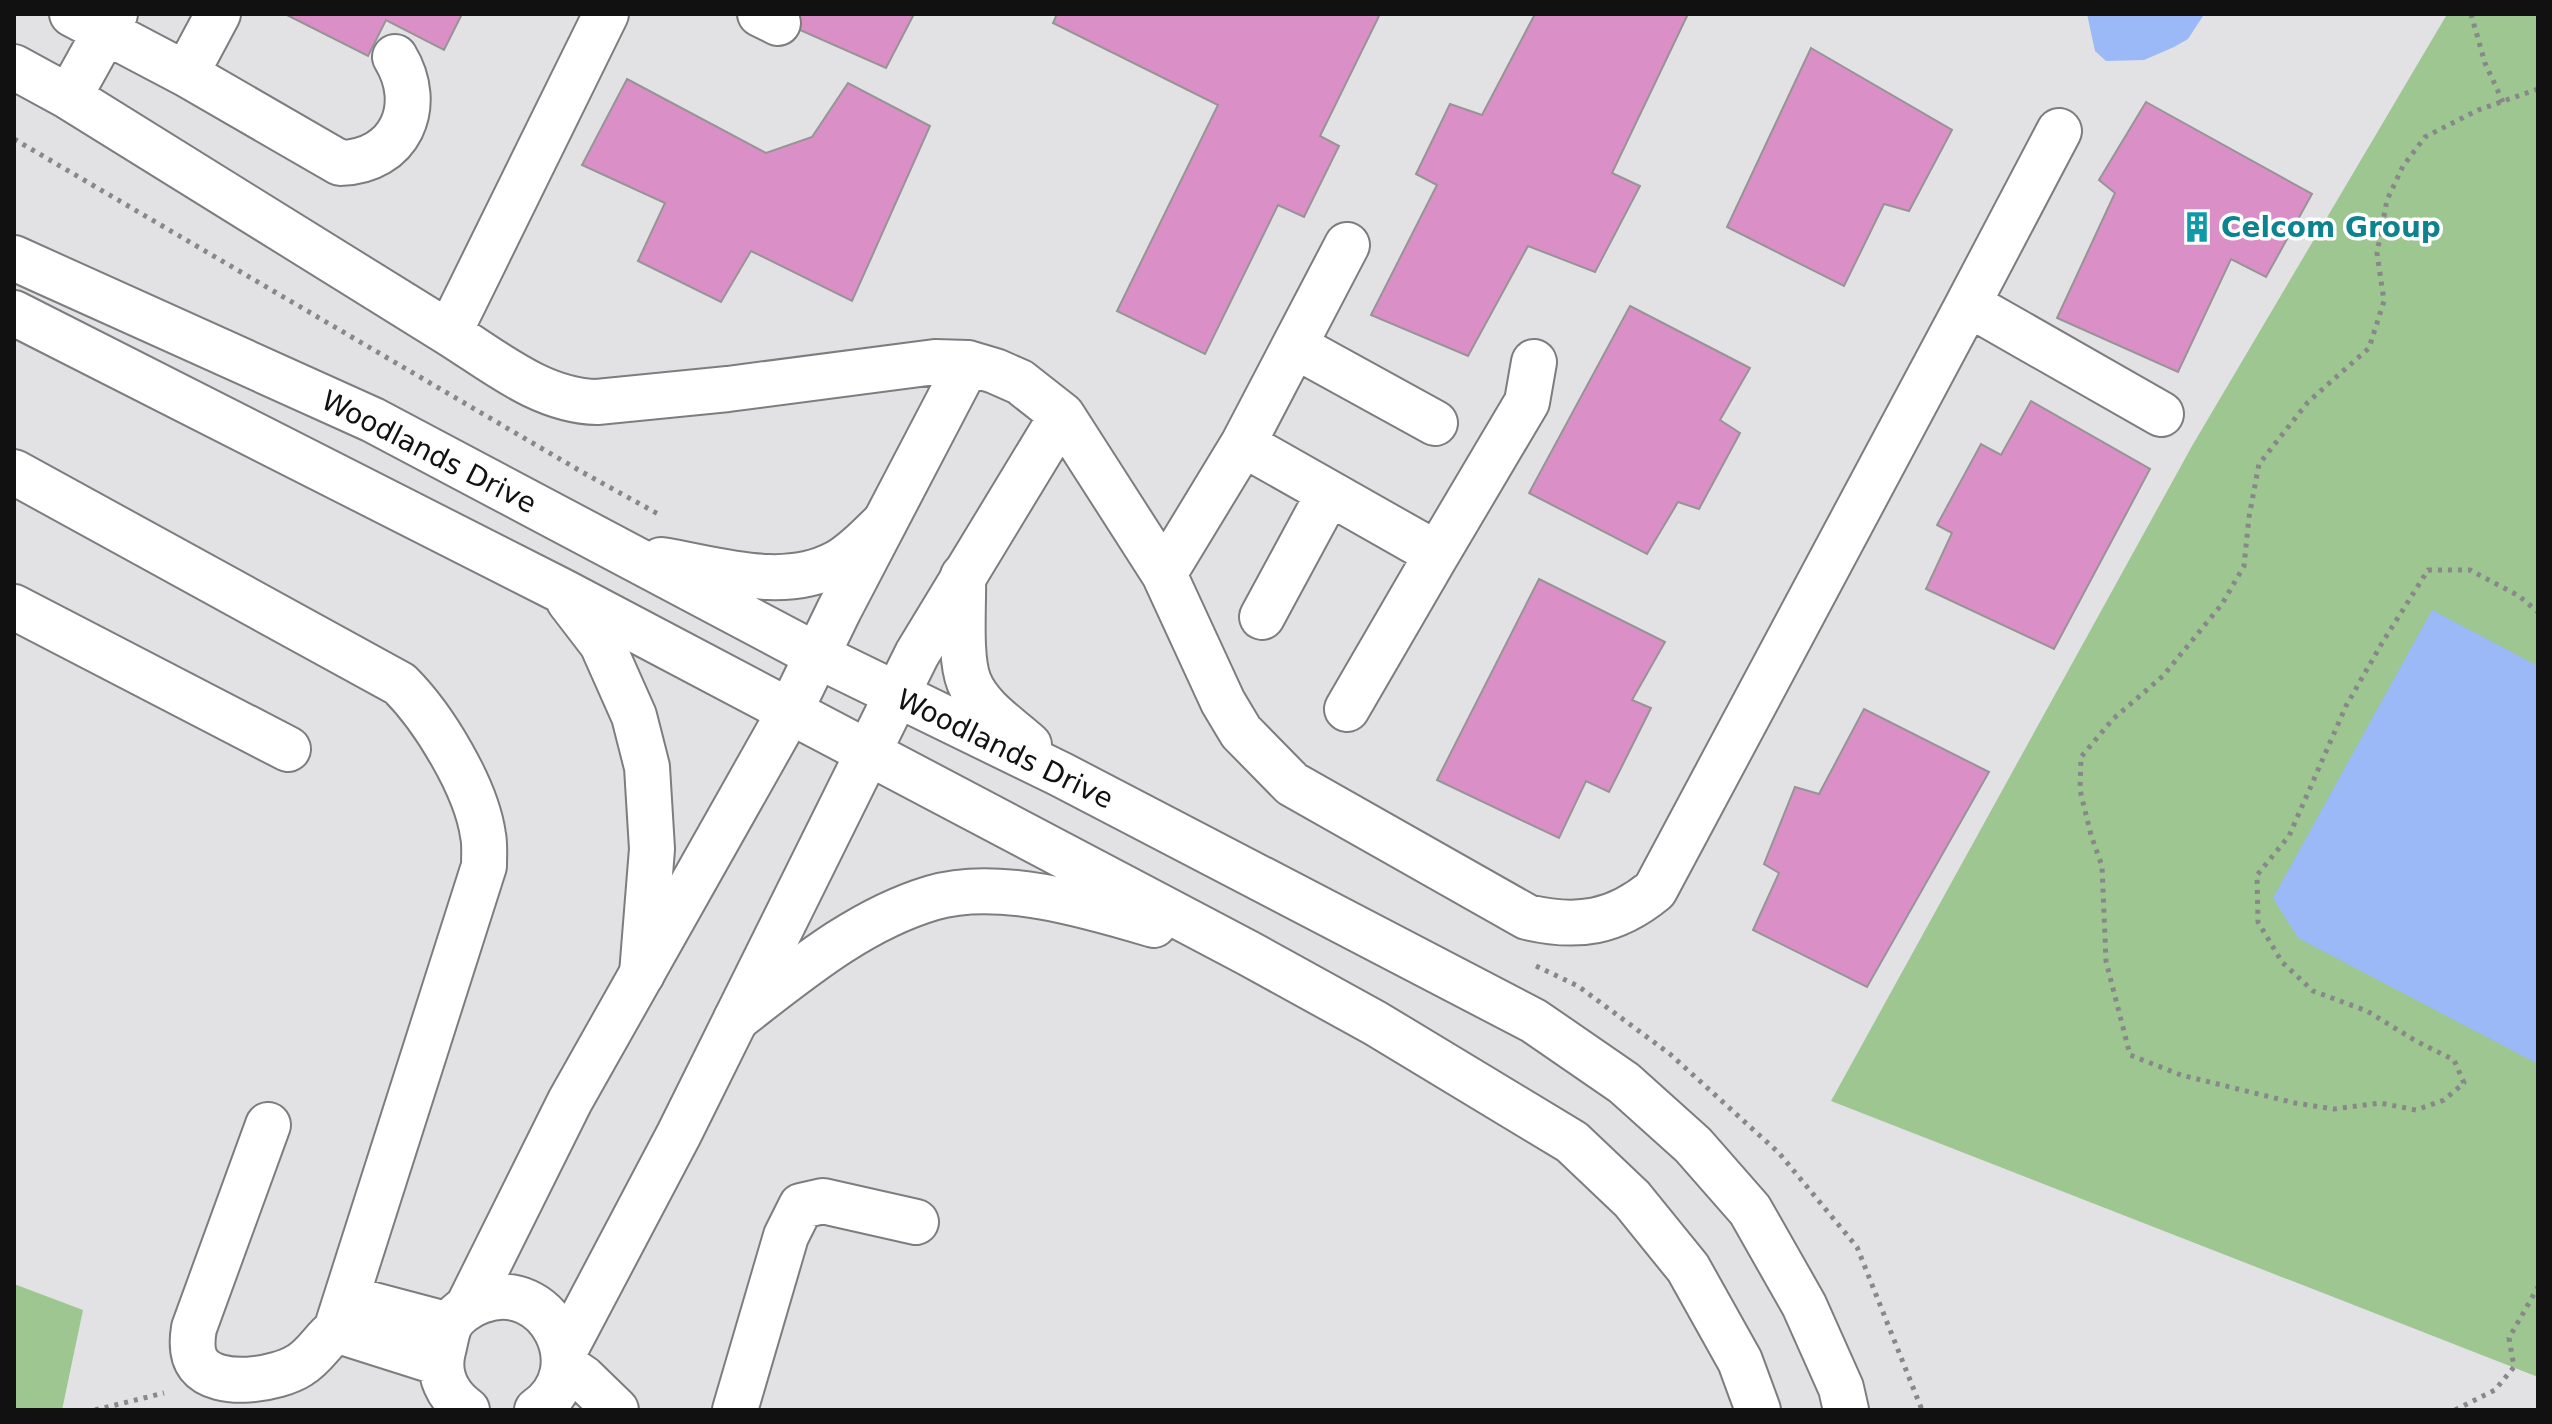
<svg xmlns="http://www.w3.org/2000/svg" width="2552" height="1424" font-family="'DejaVu Sans',sans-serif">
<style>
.green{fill:#9dc690}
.water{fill:#9ab9f6}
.building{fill:#db8fc7;stroke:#979496;stroke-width:2}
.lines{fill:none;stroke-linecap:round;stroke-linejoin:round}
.minor-casing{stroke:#7d7d80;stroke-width:48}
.major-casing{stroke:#7d7d80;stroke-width:48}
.path{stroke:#88888a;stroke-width:5;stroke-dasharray:4 6;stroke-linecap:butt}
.minor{stroke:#fff;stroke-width:44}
.major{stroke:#fff;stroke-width:44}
.labels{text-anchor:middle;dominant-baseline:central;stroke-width:7;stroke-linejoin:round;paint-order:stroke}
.culture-label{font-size:28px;font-weight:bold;fill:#0d838f;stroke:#fff;text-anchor:start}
.street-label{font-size:28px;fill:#111112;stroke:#fff}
</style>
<rect width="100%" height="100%" fill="#e2e2e4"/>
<!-- green -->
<path class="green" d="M 2444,14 L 2538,14 L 2538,1377 L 1831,1101 L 2192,446 L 2446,16 Z
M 14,1284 L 83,1310 L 62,1410 L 14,1410 Z"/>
<!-- water -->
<path class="water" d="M 2087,14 L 2203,14 L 2203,16 L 2188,39 L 2174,47 L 2144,60 L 2106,61 L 2095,51 Z
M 2432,610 L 2538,666 L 2538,1064 L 2298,938 L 2273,898 Z"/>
<!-- building -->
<path class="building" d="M 285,14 L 462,14 L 444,50 L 386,20 L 368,56 Z
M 798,14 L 914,14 L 886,68 L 791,26 Z
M 1057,14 L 1380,14 L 1320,136 L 1339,146 L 1304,217 L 1278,205 L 1205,354 L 1117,311 L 1218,105 L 1053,23 Z
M 1535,14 L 1688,14 L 1612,173 L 1640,186 L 1595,272 L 1528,246 L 1468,356 L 1371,315 L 1437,185 L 1416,174 L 1450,104 L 1482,115 Z
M 1811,48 L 1952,130 L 1909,211 L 1884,204 L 1844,286 L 1727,227 Z
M 627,79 L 766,153 L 812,137 L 848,83 L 930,126 L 852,301 L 751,251 L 721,302 L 638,261 L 665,203 L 582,165 Z
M 2146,102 L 2312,194 L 2266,277 L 2231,259 L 2178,372 L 2057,318 L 2115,193 L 2099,180 Z
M 1630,306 L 1750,368 L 1720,420 L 1740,433 L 1699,509 L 1678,502 L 1647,554 L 1529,493 Z
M 2031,401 L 2150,469 L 2054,649 L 1926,589 L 1952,533 L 1937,525 L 1981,444 L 2001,455 Z
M 1539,579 L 1665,642 L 1632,700 L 1651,708 L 1609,792 L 1586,781 L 1559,838 L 1437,780 Z
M 1864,709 L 1989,772 L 1867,987 L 1753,930 L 1779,873 L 1764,864 L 1795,787 L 1819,794 Z"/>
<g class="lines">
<defs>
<path id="minor" d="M 72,14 L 186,74 L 340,163 C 400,162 425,106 395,57
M 115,14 L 69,97 L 449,333
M 606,14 L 449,333 C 494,361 541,401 597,402 L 728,389 L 935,362 L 968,363 L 995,371 L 1020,382 L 1062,415 L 1164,574 L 1223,702 L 1241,732 L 1292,784 L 1527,917 C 1578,929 1615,923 1655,890 L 1968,304 L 2161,414
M 760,14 L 778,23
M 14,67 L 69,97
M 186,74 L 218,14
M 1968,304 L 2059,131
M 1295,346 L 1435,423
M 1243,444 L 1347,245
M 14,472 L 400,684 C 434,718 476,787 483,835 C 485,844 484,856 484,866 L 336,1330 C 323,1340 315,1356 300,1365 C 277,1380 218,1389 199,1365 C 191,1355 192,1340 194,1328 L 268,1125
M 1164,574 L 1243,444 L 1437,554 L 1527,402 L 1534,362
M 14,607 L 288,749
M 1262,617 L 1329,493
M 1347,709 L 1437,554
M 347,1298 L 449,1325
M 468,1306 L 570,1101 L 790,711 L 839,610 L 968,363
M 336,1330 L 440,1363
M 564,1352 L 679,1134 L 917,654 L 1062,415
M 564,1365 L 583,1378 L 616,1410
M 467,1410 C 448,1396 437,1375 443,1351 C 445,1344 446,1335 449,1327 C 454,1315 469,1305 481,1301 C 548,1276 596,1370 537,1410
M 735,1410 L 786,1236 L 801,1206 L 823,1201 L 916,1222"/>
<path id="major" d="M 14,258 L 373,420 L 816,655 L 1060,774 L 1534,1021 L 1624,1083 L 1693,1145 L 1750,1210 L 1804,1305 L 1841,1388 L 1846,1410
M 14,313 L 562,591 L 1248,953 L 1375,1023 L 1572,1142 L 1632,1199 L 1688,1268 L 1740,1361 L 1758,1410
M 661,560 C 718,569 783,592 837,563 C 855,553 869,537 884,523
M 963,576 C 964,604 959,657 969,682 C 980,709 1008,726 1029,745
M 569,601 L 602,644 L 634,716 L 647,767 L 652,849 L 642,974
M 736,1019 C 797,972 858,920 932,898 C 998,878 1090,906 1154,925"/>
</defs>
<!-- minor casing -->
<use href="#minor" class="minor-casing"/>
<!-- major casing -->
<use href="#major" class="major-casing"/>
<!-- path -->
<path class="path" d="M 2471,14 L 2485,63 L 2503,102
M 2538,89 L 2478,110 L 2425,137 L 2403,166 L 2387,200 L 2377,253 L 2384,301 L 2369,348 L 2308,402 L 2259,464 L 2249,517 L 2244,566 L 2222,604 L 2163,676 L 2113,719 L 2081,757 L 2080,790 L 2091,835 L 2102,866 L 2106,961 L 2130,1055 L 2181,1075 L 2295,1103 L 2334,1109 L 2380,1103 L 2416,1110 L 2444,1100 L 2464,1083 L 2454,1060 L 2416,1041 L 2367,1011 L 2313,991 L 2282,962 L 2258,922 L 2257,875 L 2289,836 L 2346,706 L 2382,643 L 2428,570 L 2470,570 L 2519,596 L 2538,612
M 14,139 L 582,472 L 660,515
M 1536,966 L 1578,986 L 1670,1054 L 1779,1153 L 1857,1247 L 1922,1410
M 95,1410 L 164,1393
M 2455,1410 L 2495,1390 L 2514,1367 L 2509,1338 L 2538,1287"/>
<!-- minor -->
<use href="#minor" class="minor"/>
<!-- major -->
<use href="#major" class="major"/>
</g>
<!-- icons -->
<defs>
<symbol id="building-bare" viewBox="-9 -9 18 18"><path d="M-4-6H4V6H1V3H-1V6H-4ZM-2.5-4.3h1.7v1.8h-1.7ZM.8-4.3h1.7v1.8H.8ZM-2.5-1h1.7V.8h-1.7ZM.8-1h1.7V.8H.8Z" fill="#0f9aa8" stroke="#fff" stroke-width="2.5" paint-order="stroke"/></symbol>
</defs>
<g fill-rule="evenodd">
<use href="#building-bare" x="2175" y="205" width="44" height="44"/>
</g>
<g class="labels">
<!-- culture labels -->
<g class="culture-label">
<text x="2221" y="227">Celcom Group</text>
</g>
<!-- street labels -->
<g class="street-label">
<text transform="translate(429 452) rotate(27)">Woodlands Drive</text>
<text transform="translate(1005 749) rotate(26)">Woodlands Drive</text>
</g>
</g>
<!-- border -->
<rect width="2552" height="1424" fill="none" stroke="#111112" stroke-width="32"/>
</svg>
